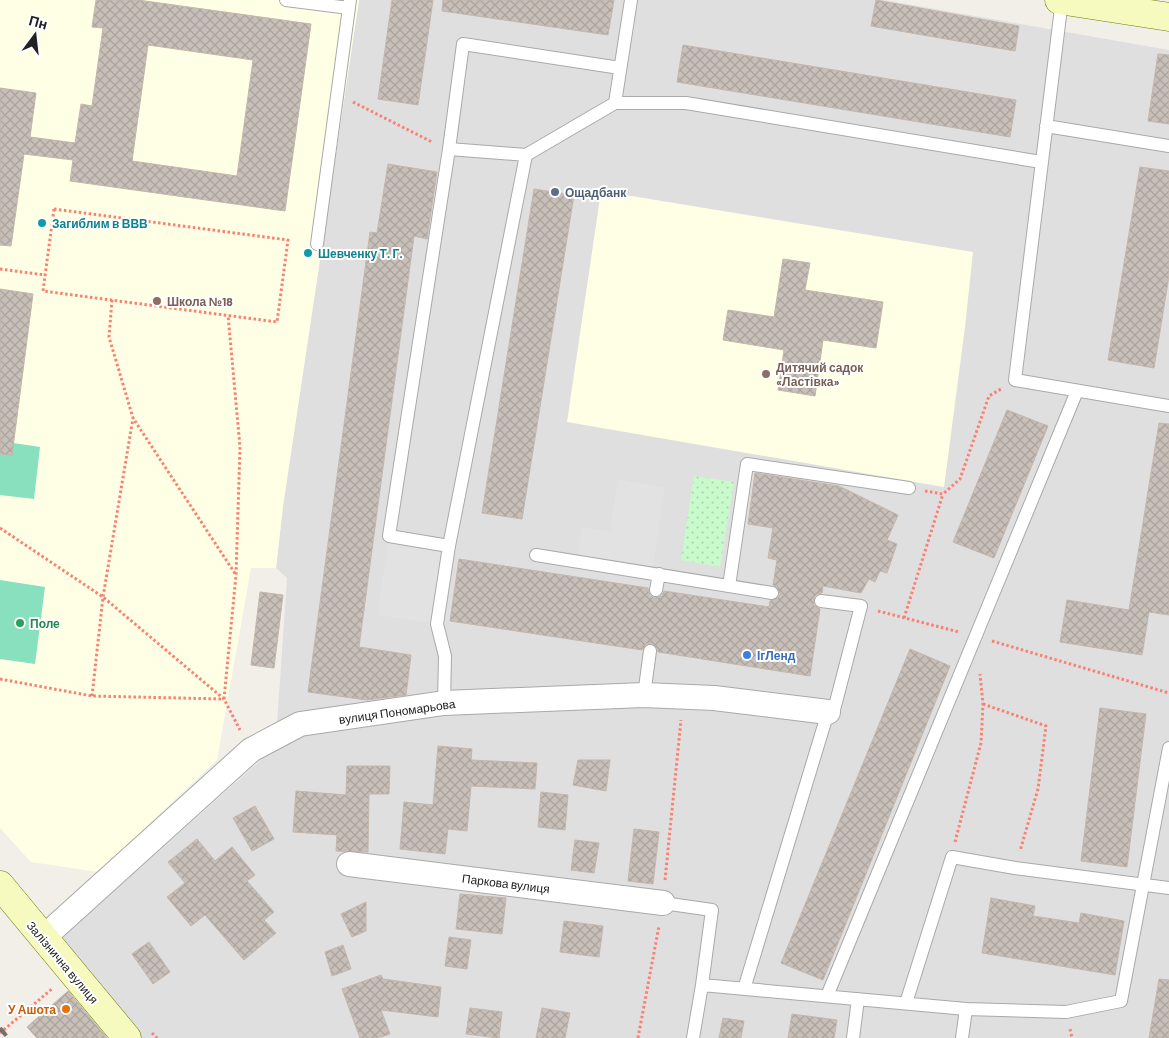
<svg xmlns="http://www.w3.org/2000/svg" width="1169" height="1038" font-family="Barlow,sans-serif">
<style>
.residential{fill:#e0dfdf}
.education{fill:#ffffe5}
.park{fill:url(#park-dots)}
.pitch{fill:#88e0be}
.parking{fill:#e2e2e2}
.building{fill:url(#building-cross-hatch);stroke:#c4b6ab;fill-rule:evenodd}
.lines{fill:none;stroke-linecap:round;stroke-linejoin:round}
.lane-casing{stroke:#a9a9a9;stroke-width:14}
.street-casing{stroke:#a9a9a9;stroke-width:26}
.secondary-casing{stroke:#707d05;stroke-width:29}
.path{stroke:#fa8072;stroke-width:3;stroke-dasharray:2.5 2.5;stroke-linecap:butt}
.lane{stroke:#fff;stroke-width:12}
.street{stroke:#fff;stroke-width:24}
.secondary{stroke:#f7fabf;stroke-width:28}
.rail{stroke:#707070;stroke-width:4;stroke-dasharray:10 10;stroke-linecap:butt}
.service-dot{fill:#5c6f8a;stroke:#fff;stroke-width:2}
.culture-dot{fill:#0f9aa8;stroke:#fff;stroke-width:2}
.education-dot{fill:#8d6e63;stroke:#fff;stroke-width:2}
.leisure-dot{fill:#2e9e5b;stroke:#fff;stroke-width:2}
.shop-dot{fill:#3f7fe0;stroke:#fff;stroke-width:2}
.food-dot{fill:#e8710a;stroke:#fff;stroke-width:2}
.labels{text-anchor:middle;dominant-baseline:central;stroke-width:4;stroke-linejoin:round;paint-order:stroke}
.service-label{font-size:12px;font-weight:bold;fill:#4e5e75;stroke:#fff;text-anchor:start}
.culture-label{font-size:12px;font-weight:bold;fill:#0d838f;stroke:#fff;text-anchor:start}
.education-label{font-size:12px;font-weight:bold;fill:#785e54;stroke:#fff;text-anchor:start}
.leisure-label{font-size:12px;font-weight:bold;fill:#27864d;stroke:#fff;text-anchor:start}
.shop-label{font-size:12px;font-weight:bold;fill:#366cbe;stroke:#fff;text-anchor:start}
.street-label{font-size:12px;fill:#222;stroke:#fff}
.food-label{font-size:12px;font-weight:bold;fill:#c56008;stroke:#fff;text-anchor:end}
</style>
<defs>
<pattern id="park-dots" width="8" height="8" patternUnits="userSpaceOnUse" patternTransform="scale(1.25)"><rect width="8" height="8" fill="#c8facc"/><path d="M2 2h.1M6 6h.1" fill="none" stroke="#acd6af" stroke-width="1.8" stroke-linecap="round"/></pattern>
<pattern id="building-cross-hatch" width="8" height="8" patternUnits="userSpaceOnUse" patternTransform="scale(1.25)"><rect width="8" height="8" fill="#c7bfb8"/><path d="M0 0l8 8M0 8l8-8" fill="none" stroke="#aba49e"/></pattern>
</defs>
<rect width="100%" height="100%" fill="#f2efe9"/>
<!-- residential -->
<path class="residential" d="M 359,0 L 884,0 L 1169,50 L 1169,1038 L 140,1038 L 57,942 L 262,759 L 277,724 L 287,578 L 276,568 L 283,506 Z"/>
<!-- education -->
<path class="education" d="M 0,0 L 359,0 L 283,506 L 276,568 L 251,568 L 217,760 L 98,872 L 31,862 L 0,828 Z
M 601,191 L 973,252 L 965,327 L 944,487 L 567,422 Z"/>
<!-- park -->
<path class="park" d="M 694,476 L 734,482 L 720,567 L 681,560 Z"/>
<!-- pitch -->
<path class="pitch" d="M 0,441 L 40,447 L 34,499 L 0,495 Z
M 0,580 L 45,587 L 35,664 L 0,659 Z"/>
<!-- parking -->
<path class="parking" d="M 618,479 L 665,488 L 652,572 L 577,561 L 582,527 L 610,531 Z
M 389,536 L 449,546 L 437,624 L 377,615 Z"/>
<!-- building -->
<path class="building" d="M 96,0 L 138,0 L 311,24 L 285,211 L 70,181 L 73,160 L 24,154 L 11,246 L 0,245 L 0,88 L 36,93 L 30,137 L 75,143 L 81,104 L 92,106 L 103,28 L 92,27 ZM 148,45 L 253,60 L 237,176 L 132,161 Z
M 392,0 L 433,0 L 418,105 L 378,99 Z
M 443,0 L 614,0 L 608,35 L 442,11 Z
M 876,0 L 1019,26 L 1015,51 L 871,26 Z
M 683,45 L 1016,100 L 1010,137 L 677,82 Z
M 1158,54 L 1169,55 L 1169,124 L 1148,121 Z
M 388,164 L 437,172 L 427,239 L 414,236 L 359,647 L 411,655 L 406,695 L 367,700 L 308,692 L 370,232 L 377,233 Z
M 1140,167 L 1169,171 L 1169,276 L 1154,368 L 1108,360 Z
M 534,189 L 574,195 L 522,519 L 482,513 Z
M 783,259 L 810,263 L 805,290 L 883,302 L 876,348 L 823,340 L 815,396 L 778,390 L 784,350 L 723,340 L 728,310 L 774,317 Z
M 0,289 L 33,294 L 12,455 L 0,454 Z
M 1007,410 L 1048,426 L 994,558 L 953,542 Z
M 1159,423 L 1169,424 L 1169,615 L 1149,612 L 1142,655 L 1060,642 L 1067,600 L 1129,610 Z
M 755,473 L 839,486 L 898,515 L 887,540 L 897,544 L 887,573 L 880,571 L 875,582 L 869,579 L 861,593 L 823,586 L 822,593 L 817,594 L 814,597 L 814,605 L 820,609 L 810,676 L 658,652 L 657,648 L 652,643 L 646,644 L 642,650 L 450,621 L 459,559 L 648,588 L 650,596 L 655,598 L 662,596 L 664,591 L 769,607 L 770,601 L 778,598 L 780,594 L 777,587 L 773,585 L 777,560 L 768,558 L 773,528 L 748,524 Z
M 260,592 L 283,595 L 274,668 L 251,665 Z
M 910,649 L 950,666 L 823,980 L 781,963 Z
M 1100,708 L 1146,714 L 1127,867 L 1081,861 Z
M 438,746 L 472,749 L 471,760 L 537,763 L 535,789 L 471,786 L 467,831 L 448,829 L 445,854 L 400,849 L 404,802 L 433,805 Z
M 578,760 L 610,760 L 606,791 L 573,785 Z
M 347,766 L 390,766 L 389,794 L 369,794 L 368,852 L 336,851 L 337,835 L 293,832 L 296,791 L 346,795 Z
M 541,792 L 568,795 L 565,830 L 538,827 Z
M 255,806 L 274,839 L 252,851 L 233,818 Z
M 634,829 L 659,832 L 653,884 L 628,881 Z
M 197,839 L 215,861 L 232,847 L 255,875 L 247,881 L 274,912 L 264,920 L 276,933 L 244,960 L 205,915 L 191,926 L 167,897 L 185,883 L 168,862 Z
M 575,840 L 599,843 L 594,873 L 571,870 Z
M 460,894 L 506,898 L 502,934 L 456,929 Z
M 991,898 L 1035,906 L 1033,916 L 1079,923 L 1081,913 L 1124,921 L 1115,975 L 982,953 Z
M 366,902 L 366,931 L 352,937 L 341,914 Z
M 564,921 L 603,926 L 599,957 L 560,952 Z
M 449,937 L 471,940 L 467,969 L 445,966 Z
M 149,942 L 170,972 L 153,984 L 132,954 Z
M 343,945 L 351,969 L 332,976 L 325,952 Z
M 381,975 L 383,979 L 441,987 L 438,1017 L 381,1010 L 390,1034 L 378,1038 L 360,1038 L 342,989 Z
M 1159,979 L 1169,980 L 1169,1038 L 1149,1038 Z
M 68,991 L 107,1038 L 37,1038 L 27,1027 Z
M 470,1008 L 502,1012 L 499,1038 L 466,1034 Z
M 542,1008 L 570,1013 L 565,1038 L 536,1038 Z
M 792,1014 L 837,1020 L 834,1038 L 788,1038 Z
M 723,1018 L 744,1021 L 741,1038 L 719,1038 Z"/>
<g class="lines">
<defs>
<path id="lane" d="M 286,0 L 349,8
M 1062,0 L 1015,380 L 1169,406
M 615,103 L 686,103 L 1041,162
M 1046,126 L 1169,146
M 449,149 L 463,44 L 620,68
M 317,244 L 350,0
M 449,546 L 389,536 L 449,149 L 526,155 L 615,103 L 631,0
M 536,555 L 772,593
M 729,586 L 747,464 L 909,488
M 656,590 L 659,574
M 644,695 L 650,651
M 444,703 L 445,656 L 437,624 L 449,546 L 526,155
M 663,903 L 712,910 L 702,985
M 744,989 L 828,712 L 834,709 L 835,706 L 861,606 L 821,601
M 827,996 L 1077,391
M 906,1003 L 952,857 L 1015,868 L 1169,888
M 693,1038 L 702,985 L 966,1009 L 1066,1012 L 1121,1001 L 1169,748
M 853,1038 L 858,999
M 962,1038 L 966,1009"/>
<path id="street" d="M 349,864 L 663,903
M 43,938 L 251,750 L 300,724 L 444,703 L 644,695 L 714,698 L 828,712"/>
<path id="secondary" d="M 1059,0 L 1169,17
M 0,885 L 127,1038"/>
</defs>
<!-- lane casing -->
<use href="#lane" class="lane-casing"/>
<!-- street casing -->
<use href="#street" class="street-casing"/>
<!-- secondary casing -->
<use href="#secondary" class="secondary-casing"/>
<!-- path -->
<path class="path" d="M 353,102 L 432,142
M 54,209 L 288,240 L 277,322 L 43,291 Z
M 0,269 L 45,275
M 112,300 L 109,337 L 133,418 L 236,575
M 925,491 L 943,494 L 960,479 L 989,396 L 1001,389
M 0,528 L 103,597 L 224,699 L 240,730
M 878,611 L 959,632
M 904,618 L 943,494
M 992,641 L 1169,693
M 0,679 L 92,696 L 223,699
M 92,696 L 103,597 L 133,418
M 224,699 L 236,575 L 240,447 L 228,315
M 983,704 L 1046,726 L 1038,789 L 1020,851
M 955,842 L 981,743 L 983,704 L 980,674
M 665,880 L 681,720
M 1070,1029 L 1072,1038
M 0,1033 L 53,988
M 152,1033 L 157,1038
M 638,1038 L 659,926"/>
<!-- lane -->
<use href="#lane" class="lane"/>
<!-- street -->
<use href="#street" class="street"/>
<!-- secondary -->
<use href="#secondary" class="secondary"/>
<!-- rail -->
<path class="rail" d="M 0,1028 L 8,1038"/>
</g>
<!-- markers -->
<circle class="service-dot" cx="555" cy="192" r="5"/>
<g class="culture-dot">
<circle cx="42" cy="223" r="5"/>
<circle cx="308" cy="253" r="5"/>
</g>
<g class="education-dot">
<circle cx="157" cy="301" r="5"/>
<circle cx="766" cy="374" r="5"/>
</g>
<circle class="leisure-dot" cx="20" cy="623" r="5"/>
<circle class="shop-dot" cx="747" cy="655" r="5"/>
<circle class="food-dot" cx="66" cy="1009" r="5"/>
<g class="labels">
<!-- service labels -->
<g class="service-label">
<text x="565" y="192">Ощадбанк</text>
</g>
<!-- culture labels -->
<g class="culture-label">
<text x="52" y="223">Загиблим в ВВВ</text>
<text x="318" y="253">Шевченку Т. Г.</text>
</g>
<!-- education labels -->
<g class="education-label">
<text x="167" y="301">Школа №18</text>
<text x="776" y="367">Дитячий садок<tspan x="776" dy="14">«Ластівка»</tspan></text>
</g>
<!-- leisure labels -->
<g class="leisure-label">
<text x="30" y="623">Поле</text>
</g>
<!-- shop labels -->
<g class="shop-label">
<text x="757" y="655">ІгЛенд</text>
</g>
<!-- street labels -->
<g class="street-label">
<text transform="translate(397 711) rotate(-8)">вулиця Пономарьова</text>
<text transform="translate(506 883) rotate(7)">Паркова вулиця</text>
<text transform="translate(63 962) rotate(50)">Залізнична вулиця</text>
</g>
<!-- food labels -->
<g class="food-label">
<text x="56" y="1009">У Ашота</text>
</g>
</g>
<!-- north arrow -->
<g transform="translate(35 35) rotate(15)" stroke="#ffffff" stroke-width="4" paint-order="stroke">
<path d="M0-4L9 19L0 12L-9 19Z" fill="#222222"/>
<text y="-8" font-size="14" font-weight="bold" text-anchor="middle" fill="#222222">Пн</text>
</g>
</svg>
